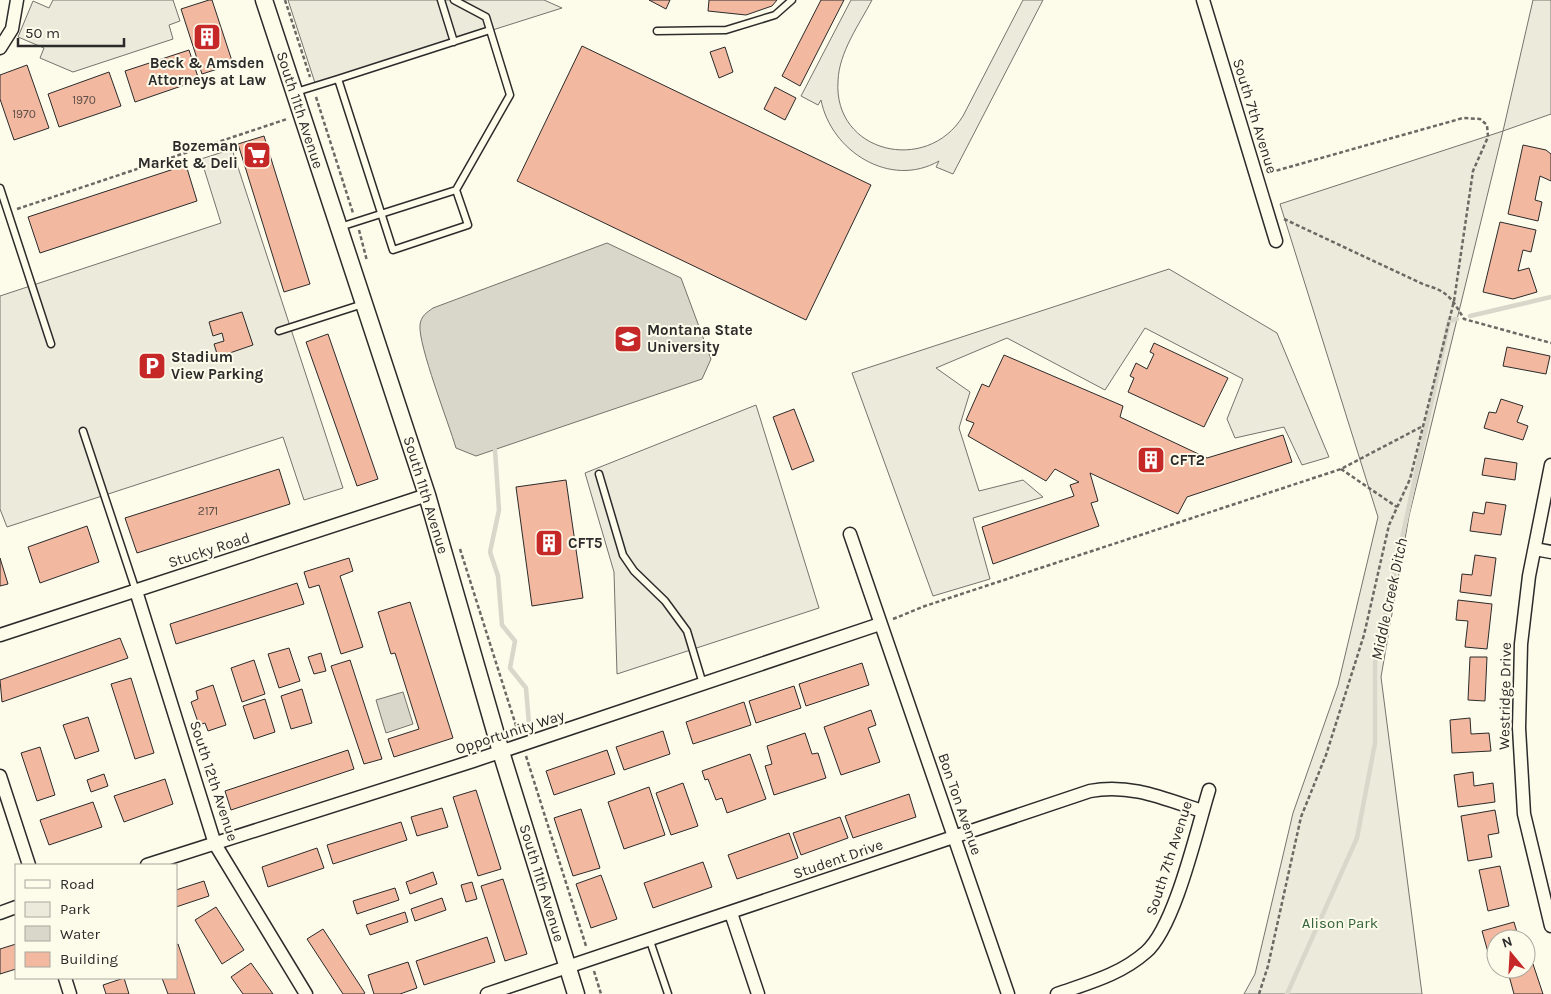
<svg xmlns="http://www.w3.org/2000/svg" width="1551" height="994" font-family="Karla,sans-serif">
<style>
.green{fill:#ecebdb;stroke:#74746e}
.parking{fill:#eceadb;stroke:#74746e}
.water{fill:#d8d7c9;stroke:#74746e}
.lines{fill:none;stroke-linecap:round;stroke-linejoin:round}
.stream{stroke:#d8d7c9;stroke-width:4.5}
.building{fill:#f2b8a0;stroke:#2b2b2b}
.service-casing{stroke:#2b2b2b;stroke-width:9}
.minor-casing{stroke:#2b2b2b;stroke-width:15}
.tertiary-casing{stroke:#2b2b2b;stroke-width:19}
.path{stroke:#6a6964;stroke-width:2.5;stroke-dasharray:4 2.5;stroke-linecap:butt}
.service{stroke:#fdfbea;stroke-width:6}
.minor{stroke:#fdfbea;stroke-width:12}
.tertiary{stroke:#fdfbea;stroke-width:16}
.labels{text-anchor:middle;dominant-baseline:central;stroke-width:4;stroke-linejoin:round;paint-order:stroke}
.number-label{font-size:12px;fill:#5d4e48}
.poi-label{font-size:15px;font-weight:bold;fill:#2b2b2b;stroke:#fdfbea;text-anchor:start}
.street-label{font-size:15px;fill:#2b2b2b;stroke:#fdfbea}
.park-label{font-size:15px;fill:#34623c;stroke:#fdfbea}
.water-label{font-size:16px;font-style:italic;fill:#2b2b2b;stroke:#fdfbea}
</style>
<rect width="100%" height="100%" fill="#fdfbea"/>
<!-- green -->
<path class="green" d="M 851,0 L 872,0 C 859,25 839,52 838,81 C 833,153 927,175 963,116 L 1023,0 L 1043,0 L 953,174 L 936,167 L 939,161 C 890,189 831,151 821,100 L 818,105 L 801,96 Z
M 1533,0 L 1551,0 L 1551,114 L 1503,131 L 1409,516 L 1381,677 L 1422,994 L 1244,994 L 1255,974 L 1293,813 L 1338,685 L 1378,517 L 1280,204 L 1503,131 Z"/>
<!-- parking -->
<path class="parking" d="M 53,0 L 173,0 L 180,21 L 169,25 L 173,39 L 73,72 L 40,58 L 44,48 L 18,37 L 33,1 L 49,8 Z
M 288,0 L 544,0 L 562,8 L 316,86 Z
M 232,149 L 343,488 L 304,500 L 283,437 L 7,527 L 0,509 L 0,296 L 221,223 L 201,159 Z
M 1169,269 L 1277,333 L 1329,457 L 1302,465 L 1284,427 L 1235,438 L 1227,419 L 1243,379 L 1145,328 L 1105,390 L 1007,338 L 936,368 L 970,392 L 959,428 L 979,491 L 1023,480 L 1043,497 L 973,518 L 990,579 L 933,596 L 852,373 Z
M 756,405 L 819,608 L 617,674 L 614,572 L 585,473 Z"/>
<!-- water -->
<path class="water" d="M 607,243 L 681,278 L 711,359 L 702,379 L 476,456 L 456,448 C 449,424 418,345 420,325 C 421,316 426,313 433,308 Z
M 403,692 L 413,724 L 386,733 L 376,700 Z"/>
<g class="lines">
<!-- stream -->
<path class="stream" d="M 1470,316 L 1551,297
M 495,450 L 499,510 L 490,552 L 498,576 L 502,625 L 515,641 L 510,668 L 526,688 L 529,724
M 1287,994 L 1357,838 L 1375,743 L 1375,663 L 1449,321 L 1457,319"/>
</g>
<!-- building -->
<path class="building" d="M 209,0 L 212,0 L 233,64 L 202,74 L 181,9 Z
M 649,0 L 670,0 L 666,9 Z
M 709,0 L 777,0 L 772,6 L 746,15 L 708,11 Z
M 821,0 L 844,0 L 800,86 L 782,76 Z
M 582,46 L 871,185 L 806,320 L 517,181 Z
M 725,47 L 733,72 L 719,78 L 710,52 Z
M 189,50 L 199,80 L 135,102 L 125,71 Z
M 27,65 L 49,128 L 14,140 L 0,99 L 0,75 Z
M 109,72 L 121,106 L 59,127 L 48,94 Z
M 775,87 L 796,98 L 785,120 L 764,109 Z
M 264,136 L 310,284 L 284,292 L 238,144 Z
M 1523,145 L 1546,150 L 1551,154 L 1551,181 L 1540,176 L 1535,200 L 1542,202 L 1538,221 L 1508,214 Z
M 186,165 L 197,201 L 40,253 L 28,217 Z
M 1500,222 L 1536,230 L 1531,252 L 1523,250 L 1518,271 L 1529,268 L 1537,292 L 1513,299 L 1483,292 Z
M 242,312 L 253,345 L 218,357 L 214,344 L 224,341 L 222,333 L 213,336 L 209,322 Z
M 328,334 L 378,479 L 357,486 L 306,342 Z
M 1154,343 L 1228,378 L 1204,427 L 1128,392 L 1134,378 L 1130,376 L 1136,363 L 1147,369 L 1154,354 L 1150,352 Z
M 1507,347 L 1550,356 L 1546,374 L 1503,366 Z
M 1004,355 L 1123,406 L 1120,417 L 1207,458 L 1283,435 L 1292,462 L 1187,497 L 1178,514 L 1090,473 L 1098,501 L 1091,503 L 1099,526 L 993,564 L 982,527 L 1074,496 L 1070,485 L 1079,482 L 1055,469 L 1046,481 L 968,436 L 974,423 L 966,420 L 982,384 L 989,387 Z
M 1501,399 L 1523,406 L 1517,422 L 1528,426 L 1523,440 L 1484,428 L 1489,412 L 1496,413 Z
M 794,409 L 814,461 L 792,470 L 773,417 Z
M 1485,458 L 1517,463 L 1515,480 L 1482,475 Z
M 279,469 L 290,504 L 137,553 L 125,518 Z
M 566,480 L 583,598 L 532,606 L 516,487 Z
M 1486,502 L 1506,505 L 1501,535 L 1470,531 L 1473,512 L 1484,514 Z
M 87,526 L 99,562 L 40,583 L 28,547 Z
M 1475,555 L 1496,558 L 1491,596 L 1460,592 L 1462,574 L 1472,575 Z
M 0,558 L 8,584 L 0,586 Z
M 349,558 L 353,571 L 340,576 L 363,647 L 341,654 L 319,585 L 309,588 L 304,572 Z
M 297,583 L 304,604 L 176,644 L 170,624 Z
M 1458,600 L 1492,604 L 1487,649 L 1465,647 L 1468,621 L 1456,620 Z
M 410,602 L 453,738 L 394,757 L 388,739 L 419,729 L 395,653 L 391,654 L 378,612 Z
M 120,638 L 128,658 L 2,702 L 0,680 Z
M 289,648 L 300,681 L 279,688 L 268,654 Z
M 321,653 L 326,671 L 314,674 L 308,657 Z
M 1470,657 L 1487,657 L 1485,701 L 1468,700 Z
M 254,660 L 265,694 L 242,702 L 231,668 Z
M 350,660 L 382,759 L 364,764 L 331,666 Z
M 862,663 L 869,685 L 806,706 L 799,684 Z
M 131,678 L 154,753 L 135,759 L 111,684 Z
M 213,685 L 226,725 L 208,731 L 205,723 L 199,725 L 191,702 L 198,699 L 196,691 Z
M 794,686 L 801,708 L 756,723 L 749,701 Z
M 302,689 L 312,723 L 291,729 L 281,696 Z
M 265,699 L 275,732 L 254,739 L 243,706 Z
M 744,702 L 751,725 L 693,744 L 686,722 Z
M 871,710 L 876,725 L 868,728 L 880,762 L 841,775 L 824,727 Z
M 88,717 L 99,751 L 75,759 L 63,725 Z
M 1470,718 L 1471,734 L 1489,733 L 1491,751 L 1452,753 L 1450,720 Z
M 663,731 L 670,754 L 624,770 L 616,747 Z
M 805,733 L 812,754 L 818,753 L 826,778 L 774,795 L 765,766 L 772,764 L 767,746 Z
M 40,747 L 55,795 L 37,801 L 21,753 Z
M 348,750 L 354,769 L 231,810 L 225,791 Z
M 607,750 L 615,774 L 554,795 L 546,771 Z
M 750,754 L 766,799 L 727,813 L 722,798 L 716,800 L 708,779 L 705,780 L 702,771 Z
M 1473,772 L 1474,786 L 1493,783 L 1495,802 L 1458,807 L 1454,775 Z
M 104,774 L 108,786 L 91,792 L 87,780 Z
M 165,779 L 173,804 L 124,822 L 114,796 Z
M 683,783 L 698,826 L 671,835 L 656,793 Z
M 649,787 L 665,835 L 624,849 L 608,802 Z
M 476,790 L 501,869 L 478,876 L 453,797 Z
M 909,794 L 916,817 L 853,838 L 845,816 Z
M 93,802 L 102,827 L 49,845 L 40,820 Z
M 442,808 L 448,827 L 417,836 L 411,817 Z
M 581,809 L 600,868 L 573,876 L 554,818 Z
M 1495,810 L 1499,833 L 1488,835 L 1492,857 L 1468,861 L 1461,816 Z
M 840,817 L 848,838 L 801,855 L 793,833 Z
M 401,822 L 407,840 L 333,864 L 327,845 Z
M 789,833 L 798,858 L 737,879 L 728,855 Z
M 317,848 L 324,868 L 268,887 L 262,867 Z
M 703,862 L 712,887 L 653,908 L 644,883 Z
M 1500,866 L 1509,906 L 1488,911 L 1479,870 Z
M 433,872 L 437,884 L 410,894 L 406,882 Z
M 601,875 L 617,919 L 591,928 L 576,884 Z
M 503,879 L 527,954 L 505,961 L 481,886 Z
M 204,881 L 209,896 L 176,907 L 176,890 Z
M 472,882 L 477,899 L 466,902 L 461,885 Z
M 395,888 L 399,900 L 357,914 L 353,901 Z
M 442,898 L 446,910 L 415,921 L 411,909 Z
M 216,907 L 244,950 L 222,964 L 195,920 Z
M 405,912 L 408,922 L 370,935 L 366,925 Z
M 1514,922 L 1519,939 L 1496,939 L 1496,962 L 1491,963 L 1482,931 Z
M 323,929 L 365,993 L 363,994 L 343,994 L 307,939 Z
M 487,937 L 495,962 L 424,985 L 416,961 Z
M 16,944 L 16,969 L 0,974 L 0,949 Z
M 178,944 L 195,994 L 168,994 L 162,978 L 176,978 L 176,945 Z
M 408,962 L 417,988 L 400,994 L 374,994 L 368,975 Z
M 251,963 L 273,994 L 243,994 L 231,977 Z
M 1533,964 L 1543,994 L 1514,994 L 1508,972 L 1526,969 L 1526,966 Z
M 124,978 L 129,994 L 106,994 L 103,985 Z"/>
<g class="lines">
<defs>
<path id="service" d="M 441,0 L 454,42
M 657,31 L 726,30 L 775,15 L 792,0
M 296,92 L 338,79
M 0,188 L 51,344
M 456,190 L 468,225 L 393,250 L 338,79 L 490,30
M 340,227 L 456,190 L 510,95 L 486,17 L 454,0
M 279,331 L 363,304
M 83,431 L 136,591
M 599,474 L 623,555 L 634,571 L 665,601 L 687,631 L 703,684
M 650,941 L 668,994"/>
<path id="minor" d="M 1203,0 L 1276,241
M 0,48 L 12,29 L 17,0
M 1551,465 L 1529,576 L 1521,644 L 1519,728 L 1524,814 L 1551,926
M 850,534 L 1008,994
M 1535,549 L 1551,552
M 136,591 L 215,844 L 306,994
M 0,635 L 427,495
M 0,776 L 29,865
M 147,865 L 473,761 L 880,624
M 0,913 L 16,907
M 731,913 L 758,994
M 65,978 L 70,994
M 487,994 L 1090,791 C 1130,783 1165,799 1202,811
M 1057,994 C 1088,983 1120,975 1146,952 C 1175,927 1197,829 1209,790"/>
<path id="tertiary" d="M 264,0 L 427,495 L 501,752 L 576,994"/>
</defs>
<!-- service casing -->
<use href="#service" class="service-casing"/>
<!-- minor casing -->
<use href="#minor" class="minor-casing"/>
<!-- tertiary casing -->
<use href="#tertiary" class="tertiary-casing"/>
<!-- path -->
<path class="path" d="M 285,0 L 310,77
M 316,97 L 353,213
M 17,209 L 287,119
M 1284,219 L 1425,285 C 1448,291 1452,299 1464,319 L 1551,343
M 359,230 L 367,261
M 1341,469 L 1397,507
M 460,549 L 518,732
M 893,619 L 925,606 L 1341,469 L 1421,427
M 526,756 L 586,946
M 594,971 L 601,994
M 1259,994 L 1268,966 L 1301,817 L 1326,755 L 1364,635 L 1389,525 L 1410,479 L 1454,301 L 1473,171 L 1488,137 L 1487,125 L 1480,119 L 1463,118 L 1268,173"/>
<!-- service -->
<use href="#service" class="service"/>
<!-- minor -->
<use href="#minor" class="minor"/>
<!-- tertiary -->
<use href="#tertiary" class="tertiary"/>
</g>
<!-- icons -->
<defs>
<symbol id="building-square" viewBox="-11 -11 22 22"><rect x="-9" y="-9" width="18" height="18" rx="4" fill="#c62828" stroke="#fdfbea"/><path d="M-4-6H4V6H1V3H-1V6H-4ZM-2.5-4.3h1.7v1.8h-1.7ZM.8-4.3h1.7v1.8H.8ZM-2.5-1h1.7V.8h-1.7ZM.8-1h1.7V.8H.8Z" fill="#fff"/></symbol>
<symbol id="supermarket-square" viewBox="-11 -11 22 22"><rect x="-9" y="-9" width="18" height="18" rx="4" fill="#c62828" stroke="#fdfbea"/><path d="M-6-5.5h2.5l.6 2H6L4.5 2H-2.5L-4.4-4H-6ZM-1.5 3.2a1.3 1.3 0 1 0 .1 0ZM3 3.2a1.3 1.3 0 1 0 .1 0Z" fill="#fff"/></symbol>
<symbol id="university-square" viewBox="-11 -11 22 22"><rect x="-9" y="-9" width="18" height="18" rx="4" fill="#c62828" stroke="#fdfbea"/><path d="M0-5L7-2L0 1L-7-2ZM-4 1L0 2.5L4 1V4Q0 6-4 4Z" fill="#fff"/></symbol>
<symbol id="parking-square" viewBox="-11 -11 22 22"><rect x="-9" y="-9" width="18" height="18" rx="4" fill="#c62828" stroke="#fdfbea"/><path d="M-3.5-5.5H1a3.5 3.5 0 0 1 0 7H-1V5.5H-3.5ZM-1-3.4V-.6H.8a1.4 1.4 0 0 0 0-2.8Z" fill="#fff"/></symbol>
</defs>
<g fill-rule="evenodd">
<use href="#building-square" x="191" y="21" width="32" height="32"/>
<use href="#supermarket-square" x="241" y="139" width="32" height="32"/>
<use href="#university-square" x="612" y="323" width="32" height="32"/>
<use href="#parking-square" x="136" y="350" width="32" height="32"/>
<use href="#building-square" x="1135" y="444" width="32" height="32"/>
<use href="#building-square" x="533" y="527" width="32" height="32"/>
</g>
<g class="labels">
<!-- number labels -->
<g class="number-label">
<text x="84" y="100">1970</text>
<text x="24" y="114">1970</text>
<text x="208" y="511">2171</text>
</g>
<!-- poi labels -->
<g class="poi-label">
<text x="207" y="63" text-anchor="middle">Beck &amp; Amsden<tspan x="207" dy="17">Attorneys at Law</tspan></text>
<text x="238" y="146" text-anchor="end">Bozeman<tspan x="238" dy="17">Market &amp; Deli</tspan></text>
<text x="647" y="330">Montana State<tspan x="647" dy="17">University</tspan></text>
<text x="171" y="357">Stadium<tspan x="171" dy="17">View Parking</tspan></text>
<text x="1170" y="460">CFT2</text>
<text x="568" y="543">CFT5</text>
</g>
<!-- street labels -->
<g class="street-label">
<text transform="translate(300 110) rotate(72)">South 11th Avenue</text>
<text transform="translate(1255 116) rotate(73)">South 7th Avenue</text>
<text transform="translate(426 495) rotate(73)">South 11th Avenue</text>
<text transform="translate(209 550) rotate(-18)">Stucky Road</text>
<text transform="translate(1505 696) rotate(-89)">Westridge Drive</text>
<text transform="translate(510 732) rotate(-18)">Opportunity Way</text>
<text transform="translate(214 781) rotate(72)">South 12th Avenue</text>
<text transform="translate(960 804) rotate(71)">Bon Ton Avenue</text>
<text transform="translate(1169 858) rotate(-72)">South 7th Avenue</text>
<text transform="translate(838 859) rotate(-19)">Student Drive</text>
<text transform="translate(542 883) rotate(73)">South 11th Avenue</text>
</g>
<!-- park labels -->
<g class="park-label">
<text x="1340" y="923">Alison Park</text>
</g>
<!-- water labels -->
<g class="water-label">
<text transform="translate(1389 599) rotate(-78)">Middle Creek Ditch</text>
</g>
</g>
<!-- legend -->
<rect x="15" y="864" width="162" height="115" fill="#fdfbea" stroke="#a9a89e"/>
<rect x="25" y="880" width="25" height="8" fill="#fdfbea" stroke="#a9a89e"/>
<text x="60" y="889" font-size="15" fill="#2b2b2b">Road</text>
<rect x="25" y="902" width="25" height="15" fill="#ecebdb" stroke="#a9a89e"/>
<text x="60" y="914" font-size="15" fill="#2b2b2b">Park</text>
<rect x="25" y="926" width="25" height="15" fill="#d8d7c9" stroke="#a9a89e"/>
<text x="60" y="939" font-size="15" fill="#2b2b2b">Water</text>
<rect x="25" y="952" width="25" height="15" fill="#f2b8a0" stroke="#a9a89e"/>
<text x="60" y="964" font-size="15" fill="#2b2b2b">Building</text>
<!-- north arrow -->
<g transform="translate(1511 954) rotate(342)"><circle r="24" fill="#fdfbea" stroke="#a9a89e"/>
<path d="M0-4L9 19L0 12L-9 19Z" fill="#c62828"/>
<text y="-8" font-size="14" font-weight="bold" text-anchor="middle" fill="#2b2b2b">N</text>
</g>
<!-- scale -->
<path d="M18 38v8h106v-8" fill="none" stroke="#2b2b2b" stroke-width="2.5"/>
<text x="25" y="38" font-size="15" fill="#2b2b2b" stroke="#fdfbea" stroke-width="4" paint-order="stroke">50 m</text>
</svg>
